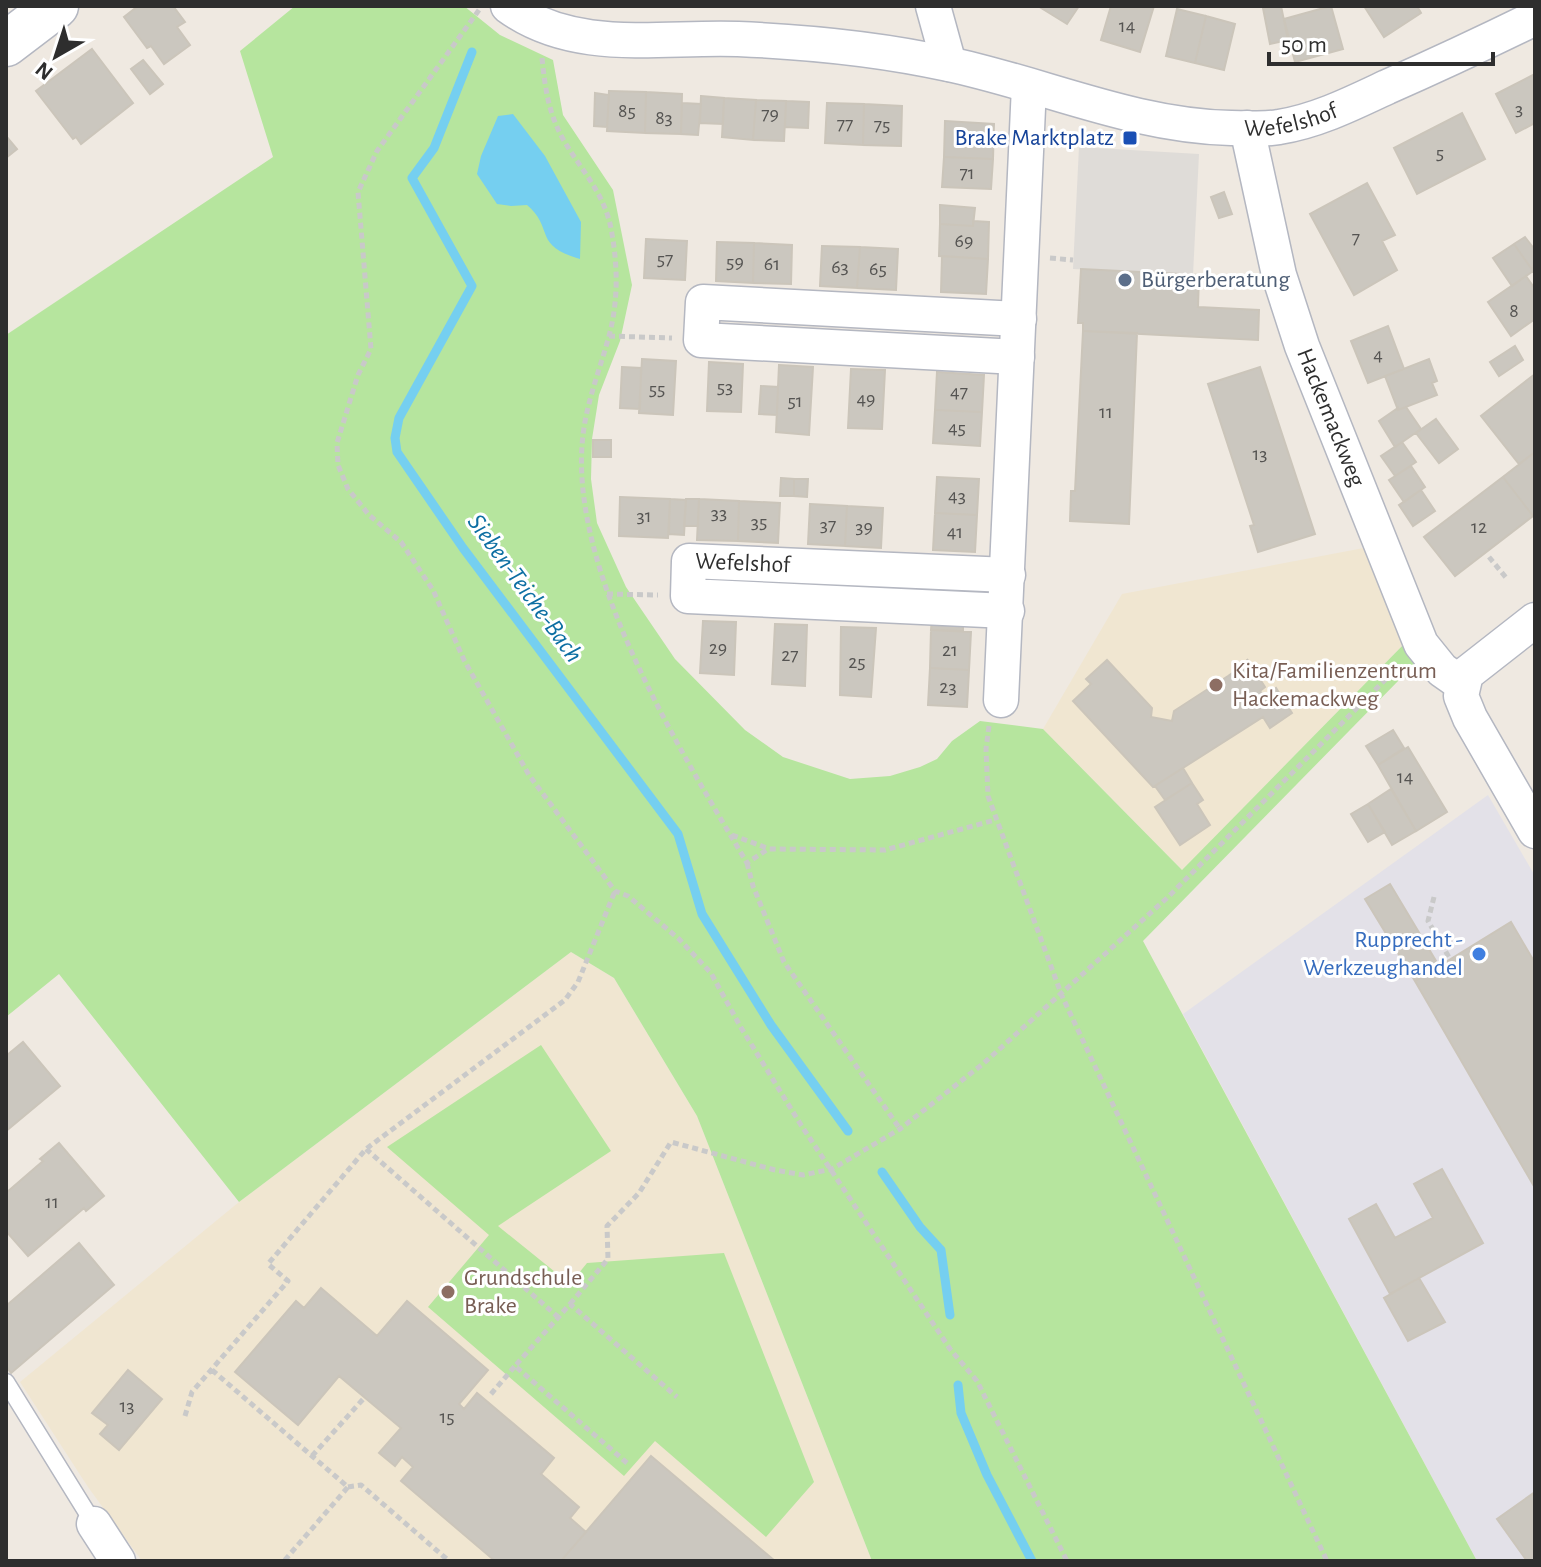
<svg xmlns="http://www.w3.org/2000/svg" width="1541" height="1567" font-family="'Alegreya Sans',sans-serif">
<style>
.industrial{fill:#e3e1e8}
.education{fill:#f0e6d1}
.green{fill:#b6e59e}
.plaza{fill:#dfdcd8}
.water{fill:#75cff0}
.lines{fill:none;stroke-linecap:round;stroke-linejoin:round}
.stream{stroke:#75cff0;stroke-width:9}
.building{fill:#cbc7bf;stroke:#cbc5ba;stroke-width:2}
.lane-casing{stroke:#b4b7c1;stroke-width:19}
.street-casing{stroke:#b4b7c1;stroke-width:37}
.secondary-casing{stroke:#b4b7c1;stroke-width:47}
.path{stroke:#c9c9c9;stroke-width:5;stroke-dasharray:6 4;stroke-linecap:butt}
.lane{stroke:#fff;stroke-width:16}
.street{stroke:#fff;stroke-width:34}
.secondary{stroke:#fff;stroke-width:44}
.transit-dot{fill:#1a4fb4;stroke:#fff;stroke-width:3}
.service-dot{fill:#5c6f8a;stroke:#fff;stroke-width:3}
.education-dot{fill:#8d6e63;stroke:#fff;stroke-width:3}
.shop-dot{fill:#3f7fe0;stroke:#fff;stroke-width:3}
.labels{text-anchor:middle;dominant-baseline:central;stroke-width:6;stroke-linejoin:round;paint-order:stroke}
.number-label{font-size:20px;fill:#555452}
.street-label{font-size:24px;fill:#2e2e2e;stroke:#fff}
.transit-label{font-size:24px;fill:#164399;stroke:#fff;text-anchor:end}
.service-label{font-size:24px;fill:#4e5e75;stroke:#fff;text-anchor:start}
.education-label{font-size:24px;fill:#785e54;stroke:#fff;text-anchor:start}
.shop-label{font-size:24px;fill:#366cbe;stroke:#fff;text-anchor:end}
.water-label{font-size:26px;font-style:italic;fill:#0d6fa3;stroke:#fff}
</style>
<rect width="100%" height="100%" fill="#efe9e1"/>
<!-- industrial -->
<path class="industrial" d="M 1488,795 L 1535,876 L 1535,1561 L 1477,1561 L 1183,1014 Z"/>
<!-- education -->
<path class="education" d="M 1369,547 L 1406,642 L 1182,870 L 1043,729 L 1122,594 Z
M 571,952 L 614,978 L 697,1116 L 872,1561 L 142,1561 L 88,1487 L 20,1382 L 239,1202 Z"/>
<!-- green -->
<path class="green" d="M 295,6 L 464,6 L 500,35 L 553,60 L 563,115 L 613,190 L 632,285 L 620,341 L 599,395 L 592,439 L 591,479 L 597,523 L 626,587 L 675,659 L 745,730 L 783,757 L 850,779 L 890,776 L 920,767 L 937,759 L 952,741 L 980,721 L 1043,729 L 1182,870 L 1406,642 L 1423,679 L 1401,678 L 1143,941 L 1477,1561 L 872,1561 L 697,1116 L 614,978 L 571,952 L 239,1202 L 59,974 L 6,1017 L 6,335 L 273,157 L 240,51 Z
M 541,1045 L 611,1151 L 498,1226 L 570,1284 L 587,1263 L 724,1253 L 814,1482 L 766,1537 L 655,1441 L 624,1476 L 428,1307 L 489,1235 L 387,1147 Z"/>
<!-- plaza -->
<path class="plaza" d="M 1079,147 L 1199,154 L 1193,275 L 1073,269 Z"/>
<!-- water -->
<path class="water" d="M 513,114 L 545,156 L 581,222 L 580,259 C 532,245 555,229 527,205 L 511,206 L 497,204 L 477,174 L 481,156 L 498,116 Z"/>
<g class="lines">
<!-- stream -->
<path class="stream" d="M 472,52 L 434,148 L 412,178 L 472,286 L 399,418 L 395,438 L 397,452 L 463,548 L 678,834 L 702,914 L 771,1025 L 848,1131
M 882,1172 L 920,1227 L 941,1250 L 950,1315
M 958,1385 L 961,1413 L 987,1475 L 1032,1561"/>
</g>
<!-- building -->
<path class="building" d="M 138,6 L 173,6 L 185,22 L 177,27 L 190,45 L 164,64 L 151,46 L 147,48 L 124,17 Z
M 1038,6 L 1079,6 L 1067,24 Z
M 1111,6 L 1154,6 L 1140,52 L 1101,40 Z
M 1281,6 L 1288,40 L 1270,44 L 1263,8 Z
M 1331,6 L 1343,49 L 1295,62 L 1284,19 Z
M 1364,6 L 1417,6 L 1421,13 L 1384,37 Z
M 1177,9 L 1206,16 L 1195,63 L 1166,56 Z
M 1206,16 L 1235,24 L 1224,70 L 1195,63 Z
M 92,49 L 133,103 L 81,144 L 76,137 L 73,139 L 36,91 Z
M 143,60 L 163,84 L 150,94 L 131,69 Z
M 1535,74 L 1535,123 L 1516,133 L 1496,94 Z
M 609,91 L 646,92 L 645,133 L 607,131 Z
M 646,92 L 682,94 L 681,134 L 645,133 Z
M 595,93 L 609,95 L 607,127 L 594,126 Z
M 701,96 L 724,98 L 723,124 L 700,123 Z
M 724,98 L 756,100 L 753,140 L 722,137 Z
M 756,100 L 786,101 L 784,141 L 753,140 Z
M 786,101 L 809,102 L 808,128 L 785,127 Z
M 682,103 L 701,104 L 698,135 L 681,134 Z
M 827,103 L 864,104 L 863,145 L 825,143 Z
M 864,104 L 902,106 L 901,146 L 863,145 Z
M 1462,113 L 1485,159 L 1417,194 L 1394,148 Z
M 945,121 L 994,124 L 993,159 L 944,157 Z
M 6,136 L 17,149 L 6,158 Z
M 944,157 L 993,159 L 991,189 L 942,187 Z
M 1367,183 L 1395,235 L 1382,241 L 1397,270 L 1354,295 L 1310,214 Z
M 1224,192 L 1232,214 L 1219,218 L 1211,197 Z
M 940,205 L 975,208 L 973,226 L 940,224 Z
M 973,221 L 989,222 L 988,259 L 939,256 L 940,224 L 973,226 Z
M 1525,237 L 1535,250 L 1533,271 L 1514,244 Z
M 646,239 L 687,241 L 685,280 L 644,278 Z
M 717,242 L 754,243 L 753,283 L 716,281 Z
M 754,243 L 792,245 L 791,284 L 753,283 Z
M 1514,244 L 1533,271 L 1512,286 L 1493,258 Z
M 822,246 L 860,247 L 857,288 L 820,286 Z
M 860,247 L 898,249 L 896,290 L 857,288 Z
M 942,256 L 988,259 L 986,294 L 941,292 Z
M 1081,269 L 1199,275 L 1198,307 L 1259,310 L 1258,340 L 1083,331 L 1083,323 L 1078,323 Z
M 1526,276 L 1535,289 L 1535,319 L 1511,336 L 1488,302 Z
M 1388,326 L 1404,369 L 1368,383 L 1351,341 Z
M 1083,331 L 1137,333 L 1129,524 L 1070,521 L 1071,491 L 1075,491 Z
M 1515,346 L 1523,360 L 1499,376 L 1490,362 Z
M 642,359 L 676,361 L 673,415 L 639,413 Z
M 1429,359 L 1437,381 L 1432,383 L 1437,395 L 1398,410 L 1385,376 Z
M 709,362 L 743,364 L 741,412 L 707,411 Z
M 779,365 L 813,367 L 809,435 L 776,432 Z
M 622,367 L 641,368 L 640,409 L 620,408 Z
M 1260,367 L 1315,534 L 1258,552 L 1250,526 L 1254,525 L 1208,384 Z
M 851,369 L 885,370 L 882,429 L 848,428 Z
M 937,372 L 984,375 L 982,412 L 935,410 Z
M 1535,374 L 1535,452 L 1519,464 L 1481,416 Z
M 761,386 L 778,387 L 777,415 L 759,414 Z
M 1406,407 L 1421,429 L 1395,447 L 1379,421 L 1398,408 L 1398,410 Z
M 935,410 L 982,412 L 980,446 L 933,443 Z
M 1436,419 L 1458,449 L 1439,463 L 1416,433 Z
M 593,440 L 611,440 L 611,457 L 593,457 Z
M 1402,442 L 1416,462 L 1395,476 L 1381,456 Z
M 1535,452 L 1535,515 L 1533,516 L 1503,477 Z
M 1411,466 L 1425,487 L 1404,502 L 1389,480 Z
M 937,477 L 979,479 L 977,515 L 935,513 Z
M 1503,477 L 1533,516 L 1455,576 L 1424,537 Z
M 781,478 L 794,479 L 794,496 L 780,496 Z
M 794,479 L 808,479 L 807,497 L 794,496 Z
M 1421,490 L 1435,511 L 1413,526 L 1399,505 Z
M 620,497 L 670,499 L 668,538 L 619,536 Z
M 670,499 L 686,500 L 684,535 L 669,534 Z
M 686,499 L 699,499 L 698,526 L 684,526 Z
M 699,499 L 739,501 L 738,541 L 697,540 Z
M 739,501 L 780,503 L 778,543 L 738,541 Z
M 810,504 L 847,506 L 845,546 L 808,544 Z
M 847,506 L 883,508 L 881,548 L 845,546 Z
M 935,513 L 977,515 L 975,552 L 933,550 Z
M 932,617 L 963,618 L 963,631 L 931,630 Z
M 703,621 L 736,622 L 734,675 L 700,673 Z
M 775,624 L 807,625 L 805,686 L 772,684 Z
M 841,627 L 876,628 L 871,697 L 840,695 Z
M 931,630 L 971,632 L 969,670 L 930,668 Z
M 1247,659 L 1265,687 L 1260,691 L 1264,696 L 1276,688 L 1292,713 L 1270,728 L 1263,717 L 1153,787 L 1073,701 L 1091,684 L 1086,679 L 1107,660 L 1152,708 L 1151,717 L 1172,721 L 1174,711 L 1228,676 L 1248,662 Z
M 930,668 L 969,670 L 967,707 L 928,705 Z
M 1393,730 L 1404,748 L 1378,765 L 1366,746 Z
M 1408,747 L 1447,812 L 1416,831 L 1378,765 Z
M 1183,768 L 1192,783 L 1165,800 L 1155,786 Z
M 1192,783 L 1203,800 L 1197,804 L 1210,825 L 1180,845 L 1155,807 Z
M 1391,789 L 1416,831 L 1392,845 L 1368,804 Z
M 1368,804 L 1385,832 L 1368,842 L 1351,814 Z
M 1390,884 L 1439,966 L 1415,981 L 1365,899 Z
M 1511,922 L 1535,963 L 1535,1188 L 1415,981 Z
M 23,1042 L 60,1086 L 6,1131 L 6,1056 Z
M 59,1143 L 104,1196 L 86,1211 L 84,1208 L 28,1256 L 6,1231 L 6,1193 L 43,1161 L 40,1159 Z
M 1442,1169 L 1483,1243 L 1390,1294 L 1349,1219 L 1376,1204 L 1395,1238 L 1433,1218 L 1414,1184 Z
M 79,1243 L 114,1285 L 11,1373 L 6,1366 L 6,1306 Z
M 1419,1278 L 1445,1322 L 1408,1341 L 1384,1298 Z
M 321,1288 L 377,1336 L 407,1301 L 488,1370 L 459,1404 L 464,1409 L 477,1393 L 554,1458 L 541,1474 L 579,1507 L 570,1518 L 586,1532 L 561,1561 L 495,1561 L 401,1481 L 413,1467 L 402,1457 L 395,1466 L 379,1453 L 401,1428 L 339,1376 L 298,1425 L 235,1372 L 296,1301 L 304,1308 Z
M 128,1370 L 162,1399 L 119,1450 L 100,1434 L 108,1425 L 92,1413 Z
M 651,1456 L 775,1561 L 561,1561 Z
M 1535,1492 L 1535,1561 L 1527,1561 L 1497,1519 Z"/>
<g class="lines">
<defs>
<path id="lane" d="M 6,1382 L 94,1524"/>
<g id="street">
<path id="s1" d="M 508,6 C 575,55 661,36 738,39 C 808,42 880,49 948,64 C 1043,84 1133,126 1231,128 C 1247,128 1263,130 1279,127 C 1317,121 1353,103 1387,87 C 1437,65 1486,42 1535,18"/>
<path d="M 933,6 L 949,64"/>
<path id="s2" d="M 1247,128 L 1279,275 L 1302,346 L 1421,644 L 1442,670 L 1462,684"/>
<path d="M 1017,357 L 701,340 L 703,302 L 1019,319"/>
<path id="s3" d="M 1007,611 L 688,596 L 689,561 L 1008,575"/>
<path d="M 1535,620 L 1466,674 L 1461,696 L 1470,718 L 1535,831"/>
<path d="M 1001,700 L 1029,86"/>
<path d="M 94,1524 L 118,1561"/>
</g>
<path id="secondary" d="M 6,44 L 56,6"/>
</defs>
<!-- lane casing -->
<use href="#lane" class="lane-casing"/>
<!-- street casing -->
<use href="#street" class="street-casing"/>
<!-- secondary casing -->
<use href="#secondary" class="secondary-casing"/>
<!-- path -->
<path class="path" d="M 479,10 L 377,151 L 358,192 L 371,349 L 358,375 L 337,443 L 338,465 L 348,489 L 369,515 L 401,542 L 433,590 L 464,660 L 529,775 L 615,891 L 628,896 L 679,939 L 711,973 L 740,1026 L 801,1125 L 950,1349 L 977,1381 L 1067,1561
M 542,58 C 545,87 548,112 563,139 C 582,172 606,194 612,234 C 618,268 618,303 609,336 C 600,369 587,401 583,435 C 567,569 680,750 747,863 L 768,849 L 885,850 L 995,820
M 1050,258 L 1073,260
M 609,336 L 672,338
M 1489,557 L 1508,580
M 607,594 L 658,595
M 989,726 L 986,749 L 988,796 L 1062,996 L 1327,1561
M 732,835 L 767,848
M 747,863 L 753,886 L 784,962 L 900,1129
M 1434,897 L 1428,921 L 1450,959
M 366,1149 L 558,1317
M 570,1304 L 608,1259 L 607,1226 L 639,1193 L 671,1142 L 775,1170 L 803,1175 L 832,1169 L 900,1129 L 984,1063 L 1167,898 L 1398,667
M 212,1370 L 348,1487 L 284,1561
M 491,1394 L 515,1366
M 185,1416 L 192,1392 L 288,1281 L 268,1264 L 366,1149 L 565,1000 L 578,982 L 615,891
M 312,1456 L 365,1397
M 627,1463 L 515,1366 L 570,1304 L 677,1397
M 348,1487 L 361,1485 L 449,1561"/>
<!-- lane -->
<use href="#lane" class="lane"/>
<!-- street -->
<use href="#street" class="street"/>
<!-- secondary -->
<use href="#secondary" class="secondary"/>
</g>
<!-- markers -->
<rect class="transit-dot" x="1122" y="130" width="16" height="16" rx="4"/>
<circle class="service-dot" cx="1125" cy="280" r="8"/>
<g class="education-dot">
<circle cx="1216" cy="685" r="8"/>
<circle cx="448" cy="1292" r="8"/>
</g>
<circle class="shop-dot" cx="1479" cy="954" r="8"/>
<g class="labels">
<!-- number labels -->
<g class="number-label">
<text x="1127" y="26">14</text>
<text x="1519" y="109">3</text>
<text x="627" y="111">85</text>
<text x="770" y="114">79</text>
<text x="664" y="118">83</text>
<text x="845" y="124">77</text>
<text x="882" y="125">75</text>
<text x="1440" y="153">5</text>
<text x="967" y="173">71</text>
<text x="1356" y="238">7</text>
<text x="964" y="241">69</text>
<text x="665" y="259">57</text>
<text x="735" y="262">59</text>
<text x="772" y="264">61</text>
<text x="840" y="267">63</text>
<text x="878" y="269">65</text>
<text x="1514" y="311">8</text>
<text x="1378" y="355">4</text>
<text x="725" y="387">53</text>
<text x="657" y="389">55</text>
<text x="959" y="392">47</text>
<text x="866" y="399">49</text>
<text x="795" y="401">51</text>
<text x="1106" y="412">11</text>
<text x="957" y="428">45</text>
<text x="1260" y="454">13</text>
<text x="957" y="496">43</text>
<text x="719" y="513">33</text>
<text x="644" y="516">31</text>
<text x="759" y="522">35</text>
<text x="828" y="525">37</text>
<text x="864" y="527">39</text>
<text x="1479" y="527">12</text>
<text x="955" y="532">41</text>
<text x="718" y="648">29</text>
<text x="950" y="650">21</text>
<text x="790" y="655">27</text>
<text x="857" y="662">25</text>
<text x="948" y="687">23</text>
<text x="1405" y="777">14</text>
<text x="52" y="1202">11</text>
<text x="127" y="1406">13</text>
<text x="447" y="1417">15</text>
</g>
<!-- street labels -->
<g class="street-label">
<text stroke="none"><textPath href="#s1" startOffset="800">Wefelshof</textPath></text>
<text stroke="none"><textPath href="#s2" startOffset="302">Hackemackweg</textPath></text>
<text stroke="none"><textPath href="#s3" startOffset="408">Wefelshof</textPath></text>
</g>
<!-- transit labels -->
<g class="transit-label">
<text x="1114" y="138">Brake Marktplatz</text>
</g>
<!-- service labels -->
<g class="service-label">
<text x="1141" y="280">Bürgerberatung</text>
</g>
<!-- education labels -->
<g class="education-label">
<text x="1232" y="671">Kita/Familienzentrum<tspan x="1232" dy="28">Hackemackweg</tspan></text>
<text x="464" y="1278">Grundschule<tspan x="464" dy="28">Brake</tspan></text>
</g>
<!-- shop labels -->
<g class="shop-label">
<text x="1463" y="940">Rupprecht -<tspan x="1463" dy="28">Werkzeughandel</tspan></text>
</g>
<!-- water labels -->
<g class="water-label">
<text transform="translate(525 588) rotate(54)">Sieben-Teiche-Bach</text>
</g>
</g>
<!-- border -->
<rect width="1541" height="1567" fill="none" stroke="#2e2e2e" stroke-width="16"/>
<!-- north arrow -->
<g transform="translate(56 56) rotate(219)" stroke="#ffffff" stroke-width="6" paint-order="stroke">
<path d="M0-6L14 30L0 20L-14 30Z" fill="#2e2e2e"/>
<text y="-12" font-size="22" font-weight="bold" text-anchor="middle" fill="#2e2e2e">N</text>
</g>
<!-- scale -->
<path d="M1269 52v12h224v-12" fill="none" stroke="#2e2e2e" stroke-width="4"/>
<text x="1281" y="52" font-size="24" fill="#2e2e2e" stroke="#ffffff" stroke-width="6" paint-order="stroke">50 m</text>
</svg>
